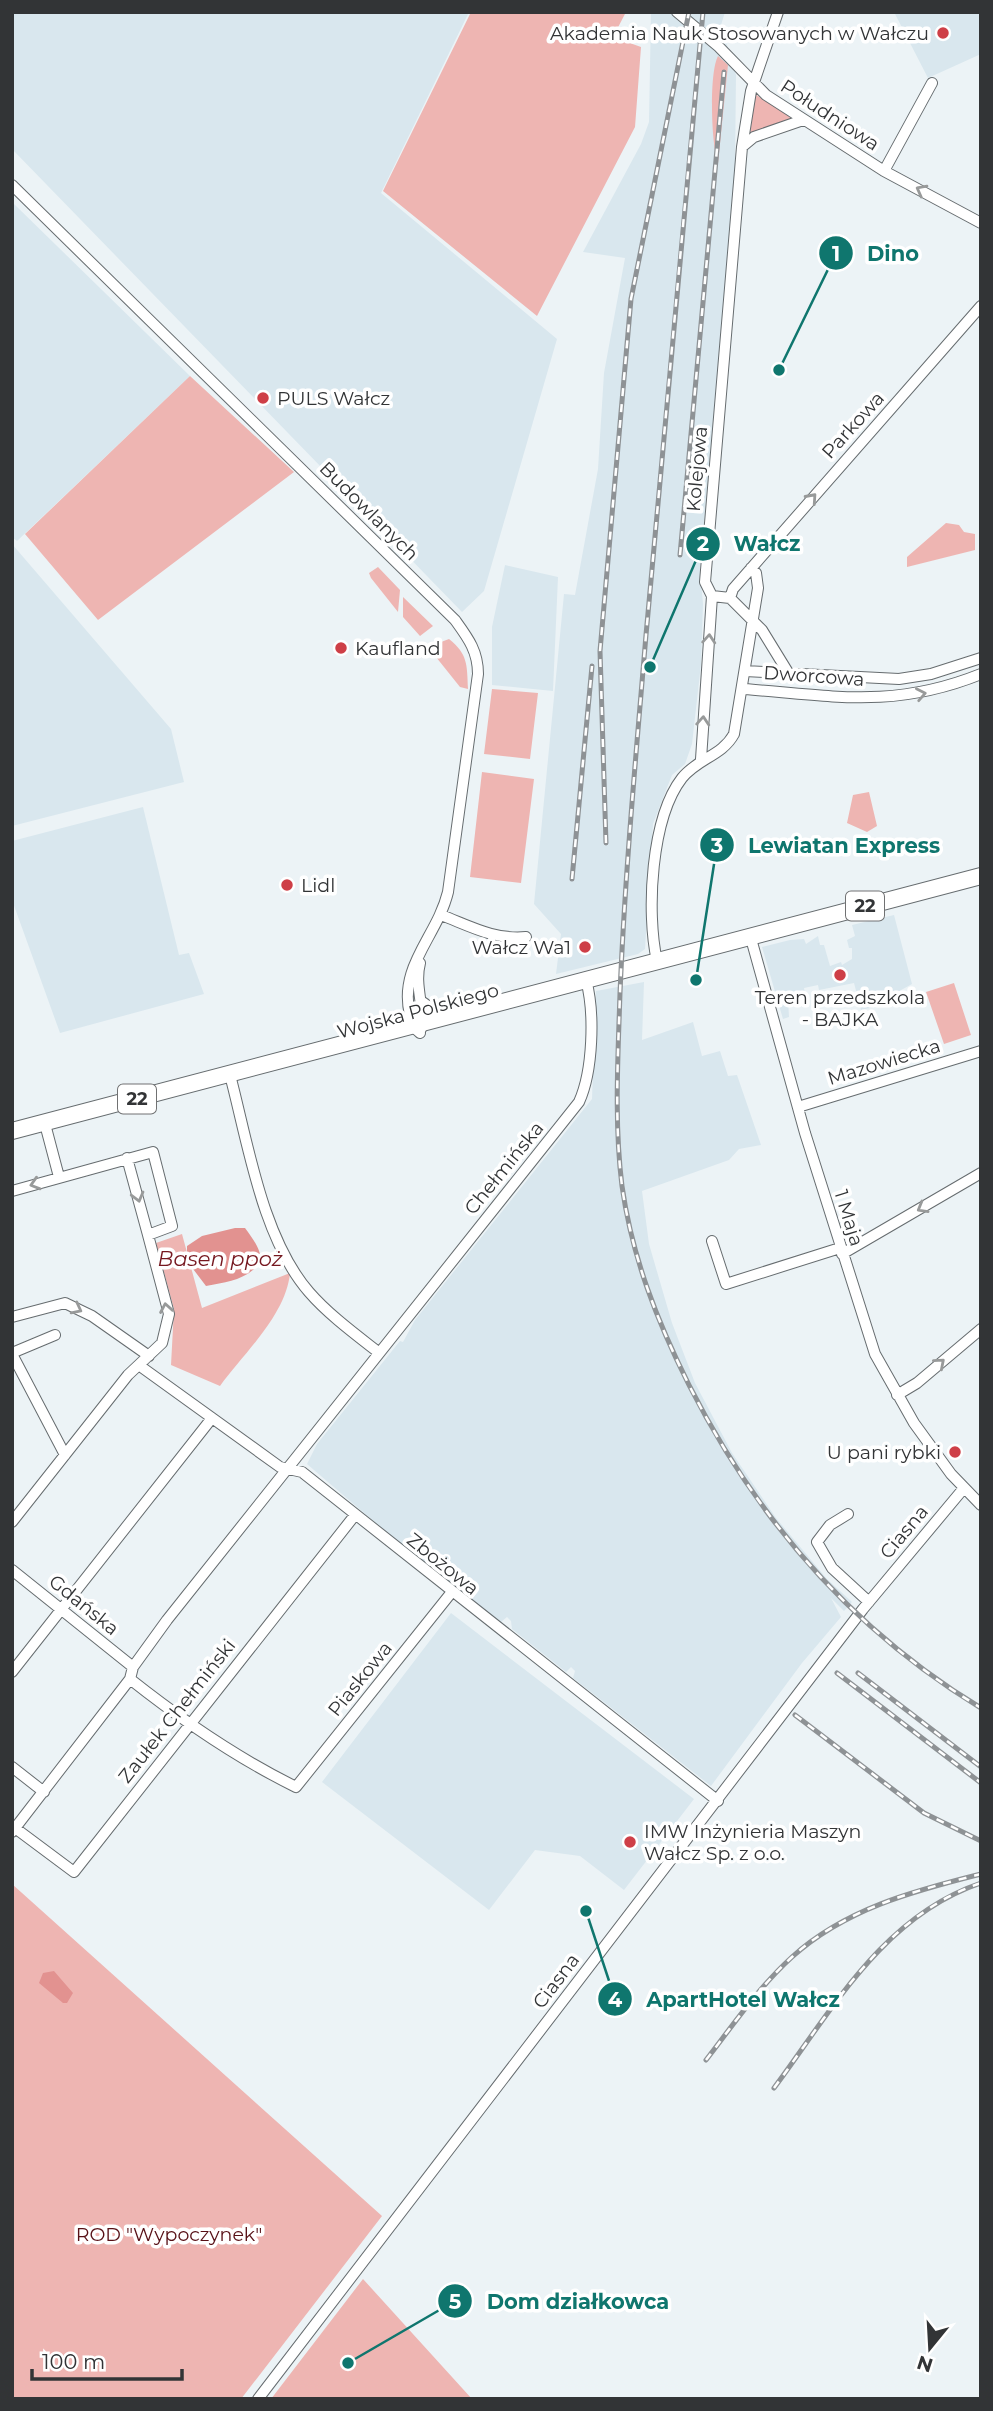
<svg xmlns="http://www.w3.org/2000/svg" width="993" height="2411" font-family="Montserrat,sans-serif">
<style>
.built{fill:#d9e7ee}
.green{fill:#eeb5b2}
.water{fill:#e29290}
.lines{fill:none;stroke-linecap:round;stroke-linejoin:round}
.street-casing{stroke:#666c6f;stroke-width:12}
.primary-casing{stroke:#666c6f;stroke-width:18}
.street{stroke:#fff;stroke-width:10}
.primary{stroke:#fff;stroke-width:16}
.rail-casing{stroke:#8e9295;stroke-width:5}
.rail{stroke:#fff;stroke-width:2.5;stroke-dasharray:8;stroke-linecap:butt}
.oneway{stroke:#989a9a}
.poi-dot{fill:#ce3f47;stroke:#fff;stroke-width:2.5}
.labels{text-anchor:middle;dominant-baseline:central;stroke-width:7;stroke-linejoin:round;paint-order:stroke}
.shield{fill:#fff;stroke:#707172;stroke-width:2}
.shield-label{font-size:18px;font-weight:bold;fill:#323436}
.poi-label{font-size:19px;fill:#323436;stroke:#fff;text-anchor:start}
.street-label{font-size:19px;fill:#323436;stroke:#fff}
.park-label{font-size:19px;fill:#571016;stroke:#fff}
.water-label{font-size:21px;font-style:italic;fill:#761820;stroke:#fff}
.leader{fill:none;stroke:#0f766e;stroke-width:2.5}
.callout-dot{fill:#0f766e;stroke:#fff;stroke-width:2.5}
.mark-label{font-size:21px;text-anchor:middle;font-weight:bold;fill:#fff}
.callout-label{font-size:21px;text-anchor:middle;font-weight:bold;fill:#0f766e;stroke:#fff;stroke-width:7;stroke-linejoin:round;paint-order:stroke}
</style>
<rect width="100%" height="100%" fill="#ecf3f6"/>
<!-- built -->
<path class="built" d="M 12,12 L 469,12 L 381,193 L 557,339 L 484,591 L 462,612 L 12,149 Z
M 651,12 L 725,12 L 721,25 L 736,75 L 735,166 L 700,570 L 703,604 L 701,664 L 692,744 L 685,764 L 672,775 L 653,824 L 645,949 L 638,954 L 556,974 L 561,934 L 534,904 L 564,594 L 575,595 L 598,469 L 604,373 L 625,258 L 583,252 L 641,144 L 649,122 Z
M 894,12 L 981,12 L 981,54 L 928,78 Z
M 12,202 L 190,376 L 17,541 L 12,537 Z
M 12,544 L 171,729 L 184,782 L 12,826 Z
M 505,565 L 558,577 L 553,691 L 492,685 L 492,627 Z
M 143,807 L 179,955 L 189,953 L 204,994 L 60,1033 L 12,900 L 12,841 Z
M 894,915 L 912,984 L 883,1000 L 879,1006 L 861,1010 L 854,983 L 819,990 L 818,985 L 804,988 L 805,994 L 788,998 L 789,1017 L 783,1019 L 762,947 L 790,940 L 804,939 L 806,944 L 818,936 L 820,945 L 824,945 L 830,966 L 841,962 L 842,965 L 852,959 L 852,948 L 849,948 L 847,940 L 855,936 L 852,925 Z
M 644,982 L 642,1040 L 693,1022 L 702,1056 L 720,1051 L 728,1076 L 737,1075 L 761,1145 L 739,1149 L 729,1160 L 642,1191 L 649,1244 L 672,1323 L 695,1383 L 732,1453 L 776,1518 L 827,1579 L 852,1602 L 844,1611 L 831,1598 L 841,1617 L 802,1663 L 711,1786 L 573,1678 L 575,1671 L 571,1667 L 566,1672 L 512,1629 L 511,1621 L 507,1617 L 501,1622 L 493,1617 L 420,1561 L 307,1464 L 317,1444 L 400,1341 L 403,1342 L 415,1320 L 592,1099 L 596,991 Z
M 451,1613 L 694,1799 L 624,1890 L 580,1856 L 535,1850 L 489,1910 L 322,1782 Z"/>
<!-- green -->
<path class="green" d="M 471,12 L 626,12 L 613,37 L 641,47 L 635,127 L 537,316 L 383,191 Z
M 718,56 L 728,65 L 718,163 C 711,144 709,73 718,56 Z
M 755,94 L 793,119 L 750,135 Z
M 190,376 L 294,472 L 98,620 L 25,534 Z
M 946,523 L 959,525 L 964,532 L 975,534 L 975,550 L 907,567 L 907,557 Z
M 378,567 L 400,590 L 398,612 L 371,578 L 369,573 Z
M 403,597 L 433,626 L 420,636 L 403,617 Z
M 449,639 C 468,654 467,665 468,689 L 460,687 L 428,647 Z
M 492,689 L 538,693 L 530,759 L 484,754 Z
M 482,772 L 534,779 L 521,883 L 470,877 Z
M 869,792 L 877,826 L 867,832 L 847,823 L 853,795 Z
M 954,983 L 971,1035 L 944,1044 L 926,992 Z
M 182,1234 L 202,1308 L 290,1273 C 286,1315 244,1353 220,1386 L 171,1365 L 174,1309 L 156,1243 Z
M 12,1884 L 382,2216 L 241,2399 L 12,2399 Z
M 363,2279 L 472,2399 L 271,2399 Z"/>
<!-- water -->
<path class="water" d="M 235,1228 L 245,1228 C 253,1239 261,1249 261,1262 C 246,1280 228,1282 206,1286 L 187,1261 L 187,1246 L 202,1236 Z
M 54,1971 L 73,1993 L 67,2003 L 63,2003 L 39,1983 L 43,1973 Z"/>
<g class="lines">
<defs>
<path id="street" d="M 677,12 L 719,47 L 766,95 L 884,171 L 981,223
M 742,147 L 754,137 L 803,120
M 884,171 L 932,83
M 12,185 L 455,620 C 468,638 478,651 478,674 L 448,892 C 437,937 398,966 410,1015 C 412,1023 413,1028 420,1033
M 712,596 L 730,598 L 762,630 L 789,674
M 730,598 L 733,589 L 981,306
M 745,671 L 899,679 L 931,674 L 981,658
M 744,689 C 834,696 894,709 981,674
M 701,759 L 712,596 L 705,582 L 742,147 L 751,91 L 778,12
M 441,915 C 470,926 494,940 526,937
M 750,935 L 805,1133 L 875,1354 L 914,1423 L 951,1474 L 981,1505
M 657,961 C 646,912 651,818 682,778 C 698,758 722,756 734,734 L 758,588 L 756,573 L 751,568
M 420,963 C 414,986 425,1006 421,1029
M 421,1001 L 434,1010 L 453,1013
M 230,1075 C 248,1143 262,1238 309,1292 C 328,1314 355,1334 378,1352
M 798,1107 L 981,1051
M 45,1124 L 59,1177
M 127,1158 L 148,1235
M 12,1191 L 153,1152 L 172,1226 L 148,1235 L 169,1314 L 162,1343 L 128,1375 L 12,1522
M 712,1241 L 726,1284 L 840,1248
M 842,1254 L 981,1173
M 12,1317 L 65,1303 L 92,1316 L 149,1356
M 12,1353 L 55,1335
M 12,1354 L 65,1455
M 140,1366 L 280,1467 L 302,1472 L 718,1801
M 897,1395 L 917,1383 L 981,1329
M 848,1514 L 830,1525 L 817,1542 L 832,1568 L 869,1602
M 12,1570 L 133,1667
M 12,1672 L 212,1418
M 130,1679 C 183,1721 235,1757 296,1787 L 451,1593
M 12,1767 L 44,1792
M 15,1828 L 74,1872 L 355,1515
M 12,1832 L 130,1679 L 133,1667 L 167,1620 L 579,1102 C 593,1071 595,1013 586,980
M 258,2399 L 863,1609 L 964,1488"/>
<path id="primary" d="M 12,1131 L 981,876"/>
</defs>
<!-- street casing -->
<use href="#street" class="street-casing"/>
<!-- primary casing -->
<use href="#primary" class="primary-casing"/>
<!-- street -->
<use href="#street" class="street"/>
<!-- primary -->
<use href="#primary" class="primary"/>
<defs>
<path id="rail" d="M 703,12 C 683,220 665,428 646,635 C 636,755 625,873 620,993 C 618,1057 614,1122 622,1186 C 632,1257 657,1321 689,1385 C 757,1519 852,1630 981,1708
M 680,555 L 724,72
M 606,843 L 600,651 L 631,299 L 689,12
M 572,879 L 592,666
M 837,1673 L 981,1783
M 858,1673 L 981,1767
M 795,1715 L 924,1813 L 981,1841
M 706,2060 C 733,2025 759,1987 792,1957 C 845,1909 913,1891 981,1874
M 774,2088 C 832,2010 883,1916 981,1883"/>
</defs>
<!-- rail casing -->
<use href="#rail" class="rail-casing"/>
<!-- rail -->
<use href="#rail" class="rail"/>
</g>
<!-- one-way arrows -->
<defs><path id="oneway-chevron" d="M-2-3.5L2.5 0L-2 3.5" fill="none" stroke-width="1.6" stroke-linecap="round" stroke-linejoin="round" transform="scale(1.75)"/></defs>
<g class="oneway">
<use href="#oneway-chevron" transform="translate(921 190) rotate(-152)"/>
<use href="#oneway-chevron" transform="translate(812 498) rotate(-48)"/>
<use href="#oneway-chevron" transform="translate(709 639) rotate(-86)"/>
<use href="#oneway-chevron" transform="translate(921 694) rotate(-11)"/>
<use href="#oneway-chevron" transform="translate(703 721) rotate(-86)"/>
<use href="#oneway-chevron" transform="translate(35 1184) rotate(163)"/>
<use href="#oneway-chevron" transform="translate(138 1197) rotate(75)"/>
<use href="#oneway-chevron" transform="translate(922 1208) rotate(150)"/>
<use href="#oneway-chevron" transform="translate(166 1308) rotate(-100)"/>
<use href="#oneway-chevron" transform="translate(77 1309) rotate(27)"/>
<use href="#oneway-chevron" transform="translate(940 1363) rotate(-41)"/>
</g>
<!-- markers -->
<g class="poi-dot">
<circle cx="943" cy="33" r="7"/>
<circle cx="263" cy="398" r="7"/>
<circle cx="341" cy="648" r="7"/>
<circle cx="287" cy="885" r="7"/>
<circle cx="585" cy="947" r="7"/>
<circle cx="840" cy="975" r="7"/>
<circle cx="955" cy="1452" r="7"/>
<circle cx="630" cy="1842" r="7"/>
</g>
<g class="labels">
<!-- shield labels -->
<g class="shield">
<rect x="846" y="891.5" width="38" height="29" rx="5"/>
<rect x="118" y="1084.5" width="38" height="29" rx="5"/>
</g>
<g class="shield-label">
<text x="865" y="906">22</text>
<text x="137" y="1099">22</text>
</g>
<!-- poi labels -->
<g class="poi-label">
<text x="929" y="33" text-anchor="end">Akademia Nauk Stosowanych w Wałczu</text>
<text x="277" y="398">PULS Wałcz</text>
<text x="355" y="648">Kaufland</text>
<text x="301" y="885">Lidl</text>
<text x="571" y="947" text-anchor="end">Wałcz Wa1</text>
<text x="840" y="997" text-anchor="middle">Teren przedszkola<tspan x="840" dy="22">- BAJKA</tspan></text>
<text x="941" y="1452" text-anchor="end">U pani rybki</text>
<text x="644" y="1831">IMW Inżynieria Maszyn<tspan x="644" dy="22">Wałcz Sp. z o.o.</tspan></text>
</g>
<!-- street labels -->
<g class="street-label">
<text transform="translate(830 115) rotate(33)">Południowa</text>
<text transform="translate(853 425) rotate(-48)">Parkowa</text>
<text transform="translate(697 469) rotate(-85)">Kolejowa</text>
<text transform="translate(369 511) rotate(45)">Budowlanych</text>
<text transform="translate(814 676) rotate(4)">Dworcowa</text>
<text transform="translate(418 1011) rotate(-15)">Wojska Polskiego</text>
<text transform="translate(884 1062) rotate(-17)">Mazowiecka</text>
<text transform="translate(504 1168) rotate(-51)">Chełmińska</text>
<text transform="translate(849 1218) rotate(73)">1 Maja</text>
<text transform="translate(904 1532) rotate(-50)">Ciasna</text>
<text transform="translate(443 1564) rotate(39)">Zbożowa</text>
<text transform="translate(84 1605) rotate(39)">Gdańska</text>
<text transform="translate(360 1679) rotate(-51)">Piaskowa</text>
<text transform="translate(177 1711) rotate(-52)">Zaułek Chełmiński</text>
<text transform="translate(556 1981) rotate(-53)">Ciasna</text>
</g>
<!-- park labels -->
<g class="park-label">
<text x="169" y="2234">ROD "Wypoczynek"</text>
</g>
<!-- water labels -->
<g class="water-label">
<text x="220" y="1258">Basen ppoż</text>
</g>
</g>
<!-- callouts -->
<path class="leader" d="M779 370L836 253M650 667L703 544M696 980L717 845M586 1911L615 1999M348 2363L455 2301"/>
<g class="callout-dot">
<circle cx="779" cy="370" r="7"/>
<circle cx="650" cy="667" r="7"/>
<circle cx="696" cy="980" r="7"/>
<circle cx="586" cy="1911" r="7"/>
<circle cx="348" cy="2363" r="7"/>
<circle cx="836" cy="253" r="18"/>
<circle cx="703" cy="544" r="18"/>
<circle cx="717" cy="845" r="18"/>
<circle cx="615" cy="1999" r="18"/>
<circle cx="455" cy="2301" r="18"/>
</g>
<g class="mark-label">
<text x="836" y="261">1</text>
<text x="703" y="551">2</text>
<text x="717" y="853">3</text>
<text x="615" y="2007">4</text>
<text x="455" y="2309">5</text>
</g>
<g class="callout-label">
<text x="893" y="261">Dino</text>
<text x="767" y="551">Wałcz</text>
<text x="844" y="853">Lewiatan Express</text>
<text x="743" y="2007">ApartHotel Wałcz</text>
<text x="578" y="2309">Dom działkowca</text>
</g>
<!-- border -->
<rect width="993" height="2411" fill="none" stroke="#323436" stroke-width="28"/>
<!-- north arrow -->
<g transform="translate(930 2348) rotate(198)" stroke="#ffffff" stroke-width="5" paint-order="stroke">
<path d="M0-5L12 26L0 18L-12 26Z" fill="#323436"/>
<text y="-10" font-size="19" font-weight="bold" text-anchor="middle" fill="#323436">N</text>
</g>
<!-- scale -->
<path d="M32 2369v10h150v-10" fill="none" stroke="#323436" stroke-width="3.5"/>
<text x="42" y="2369" font-size="21" fill="#323436" stroke="#ffffff" stroke-width="5" paint-order="stroke">100 m</text>
</svg>
